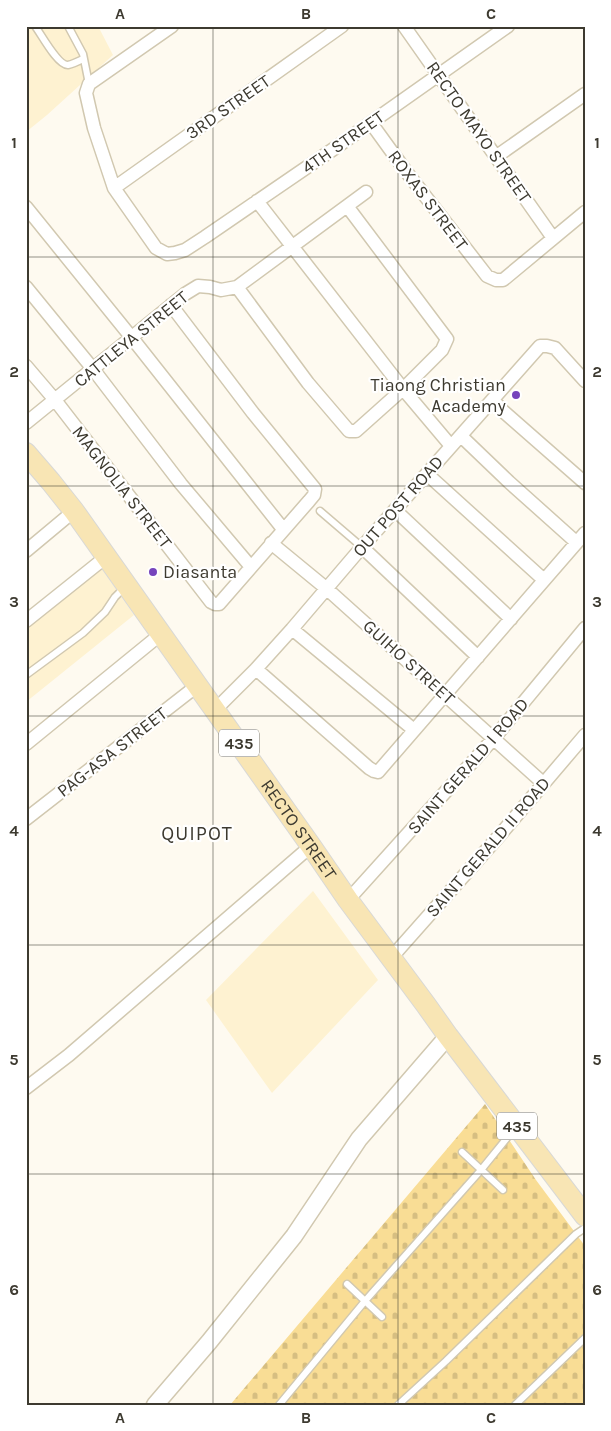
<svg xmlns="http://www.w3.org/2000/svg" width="611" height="1431" font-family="Karla,sans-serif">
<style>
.built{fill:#fef2d1}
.cemetery{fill:url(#cemetery-stones)}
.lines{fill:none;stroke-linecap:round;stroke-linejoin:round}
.service-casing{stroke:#d1c8b0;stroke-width:9}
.minor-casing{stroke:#d1c8b0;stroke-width:15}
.tertiary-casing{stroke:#d1c8b0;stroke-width:19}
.primary-casing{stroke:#d8d8d6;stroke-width:22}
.service{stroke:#fff;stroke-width:6}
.minor{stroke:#fff;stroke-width:12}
.tertiary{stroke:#fff;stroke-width:16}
.primary{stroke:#f8e5b4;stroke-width:20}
.grid{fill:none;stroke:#3d3a30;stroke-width:1;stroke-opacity:0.55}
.poi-dot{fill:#7644bc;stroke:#fff;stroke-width:2}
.labels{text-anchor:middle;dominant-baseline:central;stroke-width:4.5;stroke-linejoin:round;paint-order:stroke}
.shield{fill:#fff;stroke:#77756e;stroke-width:1}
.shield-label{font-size:16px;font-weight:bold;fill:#3d3a30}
.street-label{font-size:18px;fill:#3d3a30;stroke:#fff}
.poi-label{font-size:18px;fill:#3d3a30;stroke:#fff;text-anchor:end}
.quarter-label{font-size:20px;letter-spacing:1px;fill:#3d3a30;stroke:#fff}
.neatline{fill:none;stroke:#3d3a30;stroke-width:2}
.grid-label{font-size:16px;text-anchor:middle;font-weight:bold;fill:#3d3a30}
</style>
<defs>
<pattern id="cemetery-stones" width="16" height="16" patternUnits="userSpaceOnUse" patternTransform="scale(1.25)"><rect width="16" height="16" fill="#f9dd95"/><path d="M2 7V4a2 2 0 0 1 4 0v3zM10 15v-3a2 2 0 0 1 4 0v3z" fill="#d6be81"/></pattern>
</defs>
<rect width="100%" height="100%" fill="#fefaf0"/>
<!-- built -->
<path class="built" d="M 26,26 L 98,26 L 113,55 L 47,115 L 26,132 Z
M 100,566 L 134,615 L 26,702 L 26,624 Z
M 313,891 L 378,980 L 272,1093 L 206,1000 Z"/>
<!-- cemetery -->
<path class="cemetery" d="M 485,1104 L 536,1180 L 585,1246 L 585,1405 L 230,1405 Z"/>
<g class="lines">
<defs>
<path id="service" d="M 35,26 C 41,34 58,66 68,65 C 73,64 79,61 83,59
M 68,26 L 83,54 L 89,84
M 320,511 L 362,547
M 26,675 L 83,633 L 105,612 L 115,597 L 125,587
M 462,1152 L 503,1190
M 347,1284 L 382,1317
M 279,1405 L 365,1301 L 481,1170 L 515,1128
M 398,1405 L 446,1361 L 576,1234 L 585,1228
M 515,1405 L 585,1338"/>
<path id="minor" d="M 172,26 L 89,84 L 86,93 L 94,128 L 114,188 L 156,248 L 167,254 L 175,253 L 185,250 L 205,237 L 335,148 L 508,26
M 404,26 L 553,238
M 371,123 L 405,170 L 487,276 L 496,280 L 503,280 L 585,212
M 497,156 L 585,94
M 114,188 L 342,26
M 257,201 L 403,389 L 451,446
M 26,207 L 132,338 L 283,529
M 26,287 L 93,369 L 181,484 L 251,567
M 237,287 L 308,383 L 349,431 L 356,431 L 403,389 L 442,350 L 447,339 L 347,206
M 26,366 L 55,400 L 211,602 L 215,604 L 219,604 L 309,501 L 314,495 L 315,489 L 253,413 L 171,305
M 493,400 L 504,412 L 585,483
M 26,423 L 185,294 L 198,286 L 210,287 L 221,290 L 237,287 L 366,192
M 461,436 L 509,482 L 576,542
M 427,474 L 544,580
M 395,510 L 511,619
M 271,543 L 327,589 L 543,783
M 362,547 L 478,657
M 26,551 L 74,511
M 26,621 L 106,557
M 292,629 L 414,730
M 256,669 L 369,768 L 374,771 L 378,772 L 585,533
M 215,710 L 256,669 L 292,629 L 362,547 L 540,346 L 547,346 L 555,348 L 585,381
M 26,744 L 161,634
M 26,819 L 198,685
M 348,900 L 494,738 L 585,628
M 391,958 L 499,836 L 585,735
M 26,1088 L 69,1055 L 311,846"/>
<path id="tertiary" d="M 155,1405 L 209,1342 L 294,1236 L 359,1139 L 448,1036"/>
<g id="primary">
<path id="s1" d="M 26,453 L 51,482 L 74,511 L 311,846 L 348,900 L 426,1005 L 448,1036 L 585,1216"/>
</g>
</defs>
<!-- service casing -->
<use href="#service" class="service-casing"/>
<!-- minor casing -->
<use href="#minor" class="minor-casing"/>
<!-- tertiary casing -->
<use href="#tertiary" class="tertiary-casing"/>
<!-- primary casing -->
<use href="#primary" class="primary-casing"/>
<!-- service -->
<use href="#service" class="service"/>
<!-- minor -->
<use href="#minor" class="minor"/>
<!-- tertiary -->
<use href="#tertiary" class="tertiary"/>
<!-- primary -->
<use href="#primary" class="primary"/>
</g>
<!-- grid -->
<path class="grid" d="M 213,26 L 213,1405M 398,26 L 398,1405M 26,257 L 585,257M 26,486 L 585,486M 26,716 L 585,716M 26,945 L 585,945M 26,1174 L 585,1174"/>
<!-- markers -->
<g class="poi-dot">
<circle cx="516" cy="395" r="5"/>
<circle cx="153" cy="572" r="5"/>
</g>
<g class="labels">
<!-- shield labels -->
<g class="shield">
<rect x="219" y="729.5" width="40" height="27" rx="4"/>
<rect x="497" y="1112.5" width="40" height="27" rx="4"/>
</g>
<g class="shield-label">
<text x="239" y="743">435</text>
<text x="517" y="1126">435</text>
</g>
<!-- street labels -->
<g class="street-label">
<text transform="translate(228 107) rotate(-35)">3RD STREET</text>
<text transform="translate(479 132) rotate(55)">RECTO MAYO STREET</text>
<text transform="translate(343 142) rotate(-35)">4TH STREET</text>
<text transform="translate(428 200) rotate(53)">ROXAS STREET</text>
<text transform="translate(131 339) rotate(-39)">CATTLEYA STREET</text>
<text transform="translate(122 487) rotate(52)">MAGNOLIA STREET</text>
<text transform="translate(398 506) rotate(-49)">OUT POST ROAD</text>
<text transform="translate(409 662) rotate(42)">GUIHO STREET</text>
<text transform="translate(112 752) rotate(-38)">PAG-ASA STREET</text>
<text transform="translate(468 766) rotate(-49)">SAINT GERALD I ROAD</text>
<text stroke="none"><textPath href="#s1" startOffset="465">RECTO STREET</textPath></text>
<text transform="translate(488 847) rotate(-49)">SAINT GERALD II ROAD</text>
</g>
<!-- poi labels -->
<g class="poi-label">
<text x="506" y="385">Tiaong Christian<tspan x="506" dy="21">Academy</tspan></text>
<text x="163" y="572" text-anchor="start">Diasanta</text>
</g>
<!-- quarter labels -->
<g class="quarter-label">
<text x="197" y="833">QUIPOT</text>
</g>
</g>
<!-- border -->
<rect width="611" height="1431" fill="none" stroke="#ffffff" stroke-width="55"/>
<rect x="28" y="28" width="556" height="1376" class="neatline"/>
<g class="grid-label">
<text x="120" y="19">A</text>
<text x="306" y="19">B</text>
<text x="491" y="19">C</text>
<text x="14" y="148">1</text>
<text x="597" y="148">1</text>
<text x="14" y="377">2</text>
<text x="597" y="377">2</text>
<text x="14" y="607">3</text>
<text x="597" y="607">3</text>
<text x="14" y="836">4</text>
<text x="597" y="836">4</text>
<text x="14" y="1065">5</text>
<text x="597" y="1065">5</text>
<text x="14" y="1295">6</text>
<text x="597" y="1295">6</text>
<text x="120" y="1423">A</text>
<text x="306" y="1423">B</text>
<text x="491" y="1423">C</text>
</g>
</svg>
